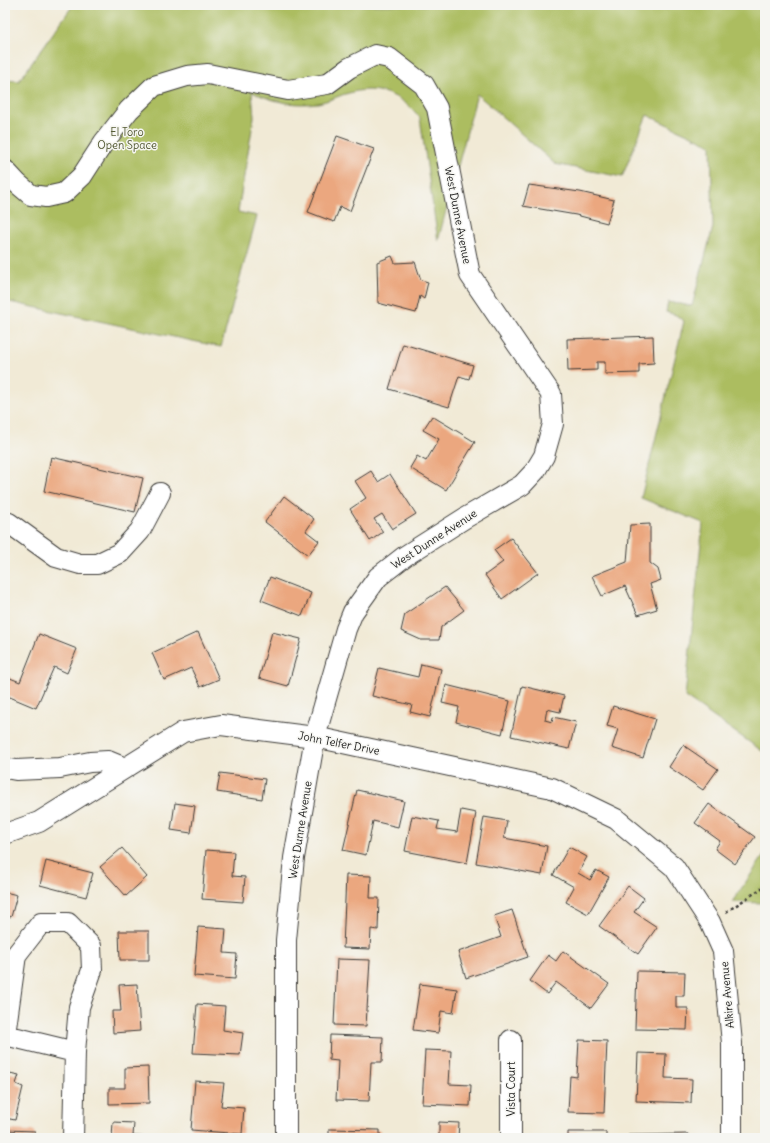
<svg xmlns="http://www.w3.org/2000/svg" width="770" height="1143" font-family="Delius,sans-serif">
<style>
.green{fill:#acbd60;stroke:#646c3e}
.building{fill:#eba77f}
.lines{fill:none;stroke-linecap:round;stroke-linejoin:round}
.minor-casing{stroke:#3c3b38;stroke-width:22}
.path{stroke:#3c3b38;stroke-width:2.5;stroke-dasharray:3 3;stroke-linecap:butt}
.minor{stroke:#fff;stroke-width:20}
.labels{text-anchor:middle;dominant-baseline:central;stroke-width:3;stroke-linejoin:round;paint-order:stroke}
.park-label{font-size:11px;fill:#565c37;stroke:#f6f6f2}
.street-label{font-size:11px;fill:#1c1c1c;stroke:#f6f6f2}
</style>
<rect width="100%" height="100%" fill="#f6f6f2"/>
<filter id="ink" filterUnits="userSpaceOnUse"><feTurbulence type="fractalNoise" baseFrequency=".025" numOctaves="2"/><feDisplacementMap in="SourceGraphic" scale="8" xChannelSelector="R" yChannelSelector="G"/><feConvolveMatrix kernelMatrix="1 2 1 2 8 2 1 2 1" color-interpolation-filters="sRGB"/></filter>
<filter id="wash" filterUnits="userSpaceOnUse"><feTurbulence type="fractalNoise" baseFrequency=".012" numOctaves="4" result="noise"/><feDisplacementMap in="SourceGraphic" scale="16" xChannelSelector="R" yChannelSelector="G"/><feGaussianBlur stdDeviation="0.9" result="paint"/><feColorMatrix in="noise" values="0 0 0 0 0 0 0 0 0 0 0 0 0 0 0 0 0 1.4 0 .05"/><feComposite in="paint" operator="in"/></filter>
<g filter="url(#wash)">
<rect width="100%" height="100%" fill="#f1ead6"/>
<!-- green -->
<path class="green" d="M 73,5 L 765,5 L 765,753 L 685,697 L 703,523 L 641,498 L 684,321 L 676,315 L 666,312 L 668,302 L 692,306 L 713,227 L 711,145 L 647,115 L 622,177 L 555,164 L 477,94 L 438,241 L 420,118 C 405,98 380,85 353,92 C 341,94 330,101 318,103 C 292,106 275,102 252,92 L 254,117 L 238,212 L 257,216 L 221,347 L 5,301 L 5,80 L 19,81 Z
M 765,854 L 765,903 L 732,902 Z"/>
<g id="blocks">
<!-- building -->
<path class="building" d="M 337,136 L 374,149 L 350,211 L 340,207 L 334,222 L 308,212 Z
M 529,185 L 580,192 L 614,200 L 607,223 L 576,215 L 523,206 Z
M 392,256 L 395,263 L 415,262 L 421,280 L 428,282 L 424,299 L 420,296 L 416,313 L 378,303 L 377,262 Z
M 653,336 L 654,363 L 639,364 L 639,373 L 605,374 L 605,362 L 597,362 L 597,370 L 568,371 L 567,339 Z
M 403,344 L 473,365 L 469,379 L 459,376 L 449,407 L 389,389 Z
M 432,416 L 475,442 L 446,490 L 410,468 L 417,456 L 426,461 L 439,439 L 423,430 Z
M 51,457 L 143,478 L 135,512 L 44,491 Z
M 371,471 L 378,482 L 390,474 L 416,514 L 392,529 L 382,514 L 374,519 L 383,532 L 370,541 L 350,509 L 366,498 L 355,481 Z
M 284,496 L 314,519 L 306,531 L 319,541 L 308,555 L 265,522 Z
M 650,524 L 650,563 L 658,569 L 661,580 L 650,584 L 657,609 L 638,615 L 625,586 L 602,596 L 592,576 L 627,562 L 630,525 Z
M 511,538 L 538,573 L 502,599 L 485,575 L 503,562 L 494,550 Z
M 270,577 L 311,593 L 302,616 L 261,600 Z
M 445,587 L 464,610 L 441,627 L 439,640 L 421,640 L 401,631 L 405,614 Z
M 198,632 L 219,679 L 200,687 L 191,668 L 164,680 L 152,653 Z
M 272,632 L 301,639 L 288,686 L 259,678 Z
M 39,634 L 77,649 L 67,673 L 54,667 L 36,708 L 5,695 L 5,676 L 20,682 Z
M 421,664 L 441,669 L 430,717 L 410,712 L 412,705 L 372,696 L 379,668 L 418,677 Z
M 446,685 L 510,701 L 502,734 L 456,722 L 459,707 L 442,703 Z
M 522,686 L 564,696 L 560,712 L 547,709 L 545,720 L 552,722 L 553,717 L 576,722 L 569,749 L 511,736 Z
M 613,706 L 655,719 L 643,758 L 612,748 L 618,729 L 607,726 Z
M 683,745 L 718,769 L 703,790 L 669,767 Z
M 220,773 L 265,779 L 262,799 L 217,792 Z
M 357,790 L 404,801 L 398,827 L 373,821 L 366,855 L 343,850 Z
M 175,803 L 195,806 L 191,833 L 171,830 Z
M 709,804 L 755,837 L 735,864 L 715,849 L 720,841 L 695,823 Z
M 461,810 L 476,813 L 467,863 L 405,851 L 412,816 L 439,821 L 437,829 L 457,832 Z
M 484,817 L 507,821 L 504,838 L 547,846 L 542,875 L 476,863 Z
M 569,847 L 587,857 L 578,873 L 590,880 L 596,870 L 609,877 L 588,914 L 566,902 L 574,887 L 553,875 Z
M 122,848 L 147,877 L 126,896 L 100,867 Z
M 206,850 L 234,852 L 232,876 L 245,877 L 243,902 L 202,899 Z
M 46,861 L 93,873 L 86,897 L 40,885 Z
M 346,875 L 371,876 L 370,898 L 379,898 L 378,930 L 371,929 L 370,949 L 343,948 Z
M 628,886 L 644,898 L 634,912 L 657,927 L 638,954 L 599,926 Z
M 5,892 L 17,895 L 11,917 L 5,915 Z
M 512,910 L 528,957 L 466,978 L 458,952 L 501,937 L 494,916 Z
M 763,917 L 765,917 L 765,937 L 762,937 Z
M 198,927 L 226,929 L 224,953 L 237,954 L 235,979 L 194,976 Z
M 119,931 L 149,931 L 149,960 L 120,960 Z
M 563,951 L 609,984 L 591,1008 L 556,982 L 547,994 L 530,981 L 548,955 L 556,961 Z
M 337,959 L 370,960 L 366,1026 L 334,1025 Z
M 637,971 L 685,972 L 684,996 L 676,996 L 676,1008 L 688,1008 L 687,1030 L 635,1029 Z
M 137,984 L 140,1031 L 113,1033 L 112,1011 L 121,1011 L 119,985 Z
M 420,984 L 457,989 L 453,1013 L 441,1011 L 438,1033 L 413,1030 Z
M 197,1004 L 225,1006 L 223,1030 L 243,1033 L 240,1055 L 193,1053 Z
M 330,1035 L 383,1037 L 382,1062 L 371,1062 L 369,1101 L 336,1100 L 338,1061 L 329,1060 Z
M 579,1040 L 607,1041 L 604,1113 L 568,1112 L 570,1076 L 577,1077 Z
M 425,1050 L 451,1051 L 449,1084 L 471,1085 L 470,1106 L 422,1104 Z
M 638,1053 L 666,1054 L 665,1078 L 692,1079 L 691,1103 L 636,1101 Z
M 148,1067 L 149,1103 L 109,1104 L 109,1088 L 125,1088 L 125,1068 Z
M 5,1072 L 19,1075 L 16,1084 L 23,1087 L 15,1120 L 5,1118 Z
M 195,1081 L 224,1083 L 221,1106 L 244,1108 L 242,1134 L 191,1130 Z
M 113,1122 L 134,1123 L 133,1136 L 154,1137 L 154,1138 L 112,1138 Z
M 439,1122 L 459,1123 L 458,1138 L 439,1138 Z
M 329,1129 L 380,1130 L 380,1138 L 329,1138 Z
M 5,1130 L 35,1131 L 35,1138 L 5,1138 Z
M 568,1132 L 606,1132 L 606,1138 L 568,1138 Z
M 688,1134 L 688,1138 L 628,1138 L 628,1135 Z"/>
</g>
</g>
<g filter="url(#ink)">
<use href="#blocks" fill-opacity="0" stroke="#3c3b38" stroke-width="1"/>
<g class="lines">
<defs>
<path id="minor" d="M 5,170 L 18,184 L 31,195 L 46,197 L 64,193 L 82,176 L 104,142 L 129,110 L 154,86 L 187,76 L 208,74 L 288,90 L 327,84 L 349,68 L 375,55 L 389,58 L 424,85 L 437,108 L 470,275 L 551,394 L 553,424 L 544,456 L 535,471 L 522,485 L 465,518 L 405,556 L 378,577 L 353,612 L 346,629 L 315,737 L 294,858 L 286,940 L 286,1138
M 5,522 L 9,523 L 56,557 L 80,564 L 97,564 L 120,553 L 140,531 L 160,493
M 5,768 L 16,770 L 60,768 L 90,762 L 108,761 L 125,768
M 5,834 L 39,822 L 183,732 L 221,725 L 315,737 L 552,788 L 616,819 L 674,867 L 710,922 L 723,951 L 732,1043 L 732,1138
M 5,1035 L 16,955 L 41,923 L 68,923 L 91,946 L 92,970 L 79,1007 L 75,1052 L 73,1138
M 5,1035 L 75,1052
M 511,1138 L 511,1040"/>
</defs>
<!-- minor casing -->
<use href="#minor" class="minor-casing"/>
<!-- path -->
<path class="path" d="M 726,912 L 765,886"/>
<!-- minor -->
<use href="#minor" class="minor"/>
</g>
</g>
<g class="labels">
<!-- park labels -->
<g class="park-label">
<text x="127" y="132">El Toro<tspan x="127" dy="13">Open Space</tspan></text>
</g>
<!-- street labels -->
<g class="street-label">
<text transform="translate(458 215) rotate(79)">West Dunne Avenue</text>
<text transform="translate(434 539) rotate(-33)">West Dunne Avenue</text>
<text transform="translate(339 743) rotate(11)">John Telfer Drive</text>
<text transform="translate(300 830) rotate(-81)">West Dunne Avenue</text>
<text transform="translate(727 995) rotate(-95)">Alkire Avenue</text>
<text transform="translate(511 1089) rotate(-90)">Vista Court</text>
</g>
</g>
<!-- margin -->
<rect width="770" height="1143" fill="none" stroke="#f6f6f2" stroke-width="20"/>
</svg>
